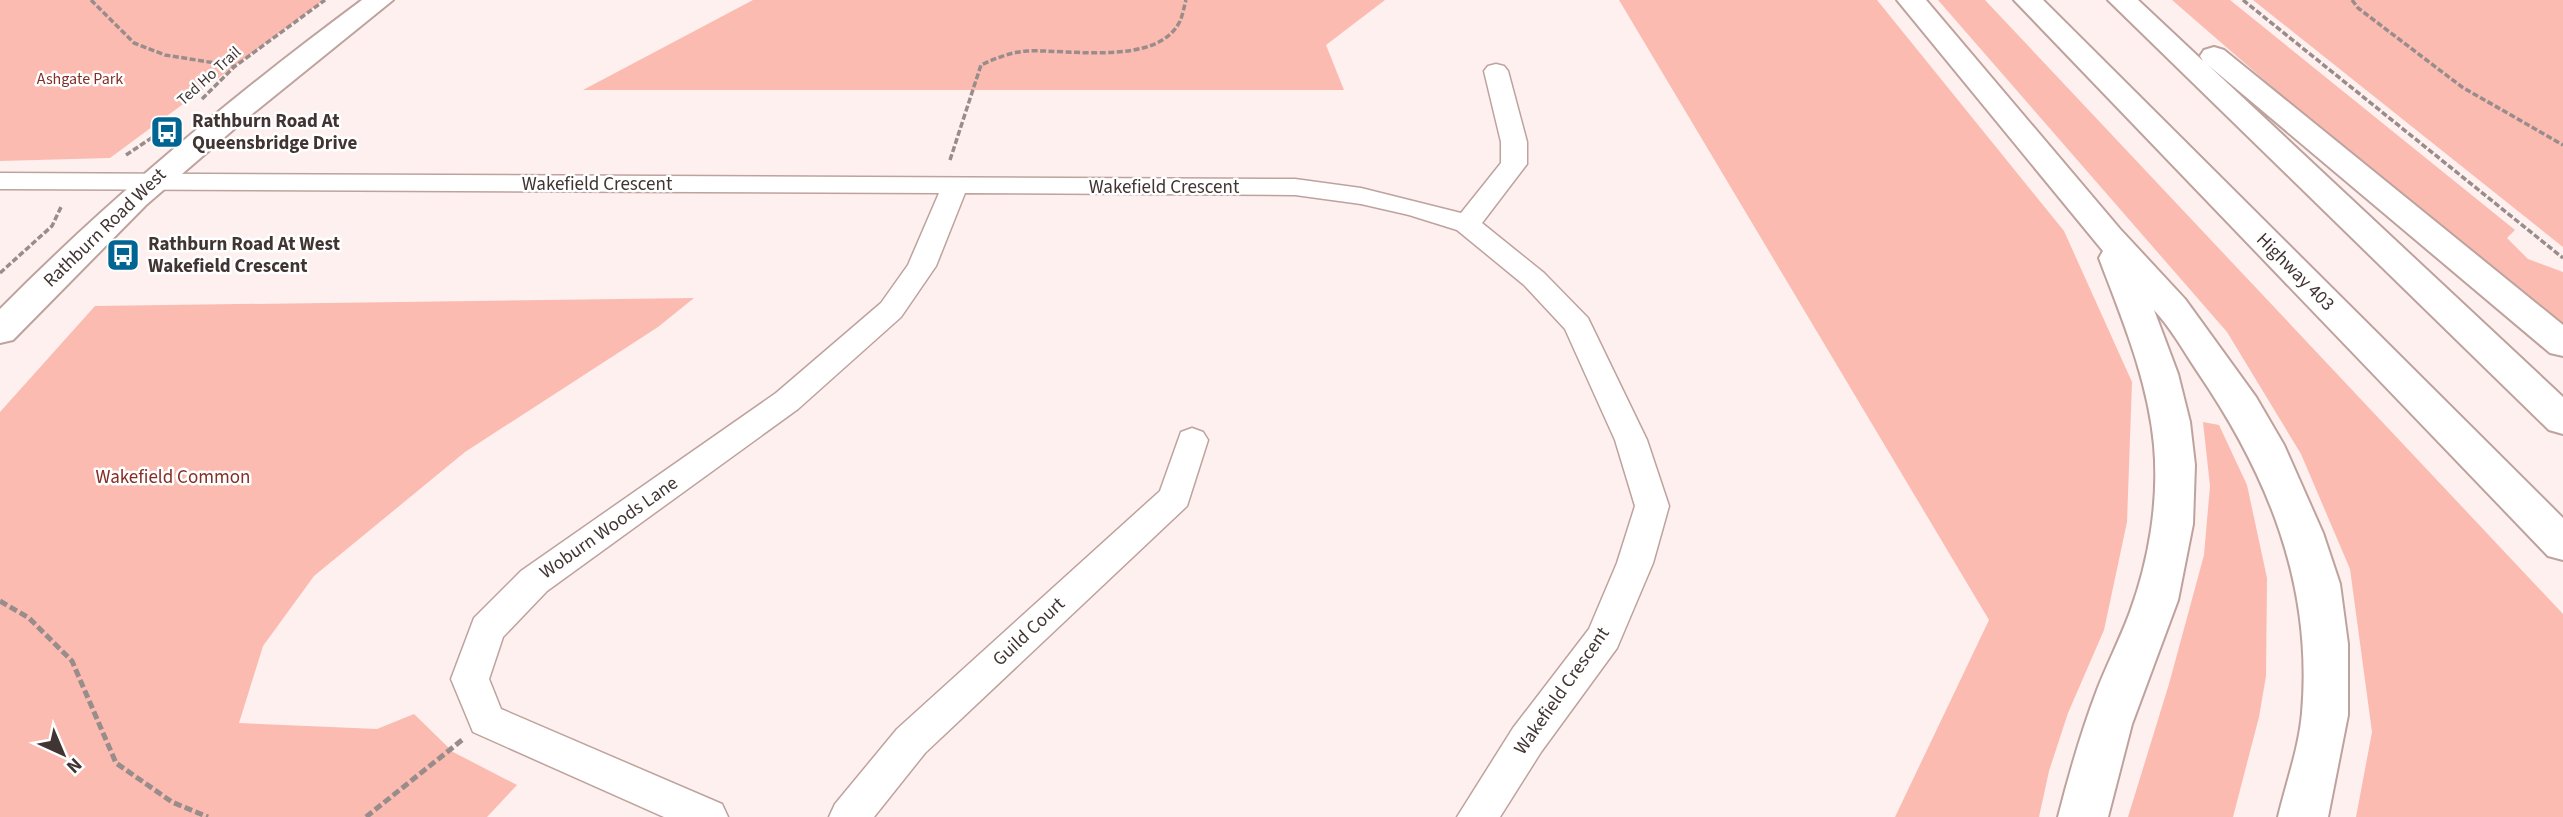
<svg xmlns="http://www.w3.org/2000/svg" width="2563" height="817" font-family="'Source Sans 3',sans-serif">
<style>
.green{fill:#fbbbb1}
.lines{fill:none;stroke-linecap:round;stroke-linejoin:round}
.street-casing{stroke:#bea29d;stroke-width:3}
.secondary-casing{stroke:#bea29d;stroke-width:4}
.highway-casing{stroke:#bea29d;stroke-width:4}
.path-far1{stroke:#998d8b;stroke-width:3.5;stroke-dasharray:6 2.5;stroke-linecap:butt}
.path{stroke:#998d8b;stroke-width:5;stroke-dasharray:8 3.5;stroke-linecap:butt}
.street{fill:#fff;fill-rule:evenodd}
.secondary{fill:#fff;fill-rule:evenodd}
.highway{fill:#fff;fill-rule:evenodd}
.labels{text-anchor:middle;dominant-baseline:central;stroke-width:5;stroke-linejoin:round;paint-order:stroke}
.far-street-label{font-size:16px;fill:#413533;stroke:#fff}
.far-park-label{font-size:16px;fill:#852e25;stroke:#fff}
.poi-label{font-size:19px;font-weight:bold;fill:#413533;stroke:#fff;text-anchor:start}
.street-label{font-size:19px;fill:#413533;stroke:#fff}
.park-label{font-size:19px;fill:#852e25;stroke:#fff}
</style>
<rect width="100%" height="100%" fill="#fdf0ee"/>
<!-- green -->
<path class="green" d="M 0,0 L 324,0 L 110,158 L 0,161 Z
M 753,0 L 1385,0 L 1326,45 L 1344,90 L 583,90 Z
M 1619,0 L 1877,0 L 2064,231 L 2132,382 L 2127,522 L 2104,630 L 2068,713 L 2049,771 L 2039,817 L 1895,817 L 1989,620 Z
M 1938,0 L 1985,0 L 2563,614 L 2563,817 L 2356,817 L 2372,732 L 2350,569 L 2301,454 L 2227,332 Z
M 2172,0 L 2230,0 L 2515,230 L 2507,238 L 2528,259 L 2563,272 L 2563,326 L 2294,106 Z
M 2253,0 L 2563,0 L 2563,247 Z
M 694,298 L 658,327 L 465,452 L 314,576 L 263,646 L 239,723 L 377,729 L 414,714 L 453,752 L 517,785 L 487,817 L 0,817 L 0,412 L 95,306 Z
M 2203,422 L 2219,425 L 2247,485 L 2267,578 L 2266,676 L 2259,717 L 2233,817 L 2128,817 L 2169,684 L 2204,555 L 2210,486 Z"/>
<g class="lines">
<defs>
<path id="street" d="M 1496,64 L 1504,66 L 1508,71 L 1527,142 L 1527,164 L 1482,223 L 1544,273 L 1588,318 L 1647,440 L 1669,506 L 1653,563 L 1617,648 L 1541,752 L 1500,817 L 1457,817 L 1513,728 L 1589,629 L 1617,563 L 1635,506 L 1615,440 L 1565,329 L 1524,285 L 1457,230 L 1409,215 L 1361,204 L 1295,195 L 965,193 L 936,266 L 901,317 L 798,409 L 547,591 L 503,637 L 489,679 L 501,709 L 722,804 L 728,817 L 664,817 L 473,732 L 451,679 L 474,618 L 521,571 L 776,393 L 881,303 L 908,265 L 939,193 L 0,189 L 0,173 L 1295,179 L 1361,188 L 1461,213 L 1501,163 L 1501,142 L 1484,71 L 1488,66 Z
M 1192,428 L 1203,432 L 1208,440 L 1187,506 L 925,753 L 874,817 L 829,817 L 835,804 L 897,729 L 1160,491 L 1181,432 Z"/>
<path id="secondary" d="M 362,0 L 393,0 L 241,123 L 146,205 L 13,340 L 0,343 L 0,309 C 112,196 234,95 362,0 Z"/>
<path id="highway" d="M 1897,0 L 1926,0 L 2120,229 L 2185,299 L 2256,397 L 2284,445 L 2323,533 L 2340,584 L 2348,644 L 2348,715 L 2328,817 L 2278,817 C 2286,783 2299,748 2302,713 C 2313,585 2268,475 2197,371 C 2183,350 2171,328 2154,310 L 2178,374 L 2190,422 L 2195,465 L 2193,524 L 2178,600 L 2132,724 L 2108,817 L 2058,817 C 2069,774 2081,732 2097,690 C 2107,664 2120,639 2130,612 C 2149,560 2159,501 2154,445 C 2148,380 2122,319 2099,258 L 2103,251 Z
M 2014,0 L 2043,0 L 2563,518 L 2563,560 L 2548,556 Z
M 2108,0 L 2138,0 L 2203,61 L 2200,56 L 2204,50 L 2214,47 L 2224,50 L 2563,325 L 2563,356 L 2550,353 L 2208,65 L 2563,397 L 2563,434 L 2549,430 Z"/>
</defs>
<!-- street casing -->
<use href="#street" class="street-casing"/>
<!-- secondary casing -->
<use href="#secondary" class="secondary-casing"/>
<!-- highway casing -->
<use href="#highway" class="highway-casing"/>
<!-- path-far1 -->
<path class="path-far1" d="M 91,0 L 134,43 L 165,55 L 234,66
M 2243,0 L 2563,258
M 2352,0 L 2358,8 L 2462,87 L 2563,145
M 202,99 L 234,67 L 325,0
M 126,155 L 171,125
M 950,160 L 981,65 C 996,58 1011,52 1027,51 C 1068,49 1158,67 1180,21 C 1183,14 1184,7 1186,0
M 0,273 L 52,226 L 62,205"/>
<!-- path -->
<path class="path" d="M 0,601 L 29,618 L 72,661 L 116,763 L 172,802 L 208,817
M 366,817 L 462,740"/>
<!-- street -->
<use href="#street" class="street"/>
<!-- secondary -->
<use href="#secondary" class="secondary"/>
<!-- highway -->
<use href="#highway" class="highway"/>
</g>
<!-- icons -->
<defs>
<symbol id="bus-square" viewBox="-11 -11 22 22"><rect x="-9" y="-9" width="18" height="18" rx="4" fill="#006593" stroke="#fff"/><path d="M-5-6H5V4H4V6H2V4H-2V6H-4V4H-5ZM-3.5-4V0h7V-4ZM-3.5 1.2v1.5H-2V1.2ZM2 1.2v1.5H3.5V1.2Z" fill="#fff"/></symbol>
</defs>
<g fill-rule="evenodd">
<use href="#bus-square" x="148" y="113" width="38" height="38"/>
<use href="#bus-square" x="104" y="236" width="38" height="38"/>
</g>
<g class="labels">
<!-- far-street labels -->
<g class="far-street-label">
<text transform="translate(209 76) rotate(-42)">Ted Ho Trail</text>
</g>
<!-- far-park labels -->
<g class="far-park-label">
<text x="80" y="79">Ashgate Park</text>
</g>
<!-- poi labels -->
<g class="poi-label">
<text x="192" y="121">Rathburn Road At<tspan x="192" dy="22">Queensbridge Drive</tspan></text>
<text x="148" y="244">Rathburn Road At West<tspan x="148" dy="22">Wakefield Crescent</tspan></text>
</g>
<!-- street labels -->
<g class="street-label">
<text x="597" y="184">Wakefield Crescent</text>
<text x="1164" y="187">Wakefield Crescent</text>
<text transform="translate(105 228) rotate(-44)">Rathburn Road West</text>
<text transform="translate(2295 272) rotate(45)">Highway 403</text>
<text transform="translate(609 528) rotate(-35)">Woburn Woods Lane</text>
<text transform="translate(1029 632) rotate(-43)">Guild Court</text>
<text transform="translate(1562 691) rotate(-55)">Wakefield Crescent</text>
</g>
<!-- park labels -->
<g class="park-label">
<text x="173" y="477">Wakefield Common</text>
</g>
</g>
<!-- north arrow -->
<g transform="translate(63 754) rotate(136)" stroke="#ffffff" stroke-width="5" paint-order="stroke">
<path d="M0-5L12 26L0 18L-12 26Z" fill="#413533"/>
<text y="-10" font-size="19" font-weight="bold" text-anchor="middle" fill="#413533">N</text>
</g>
</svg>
